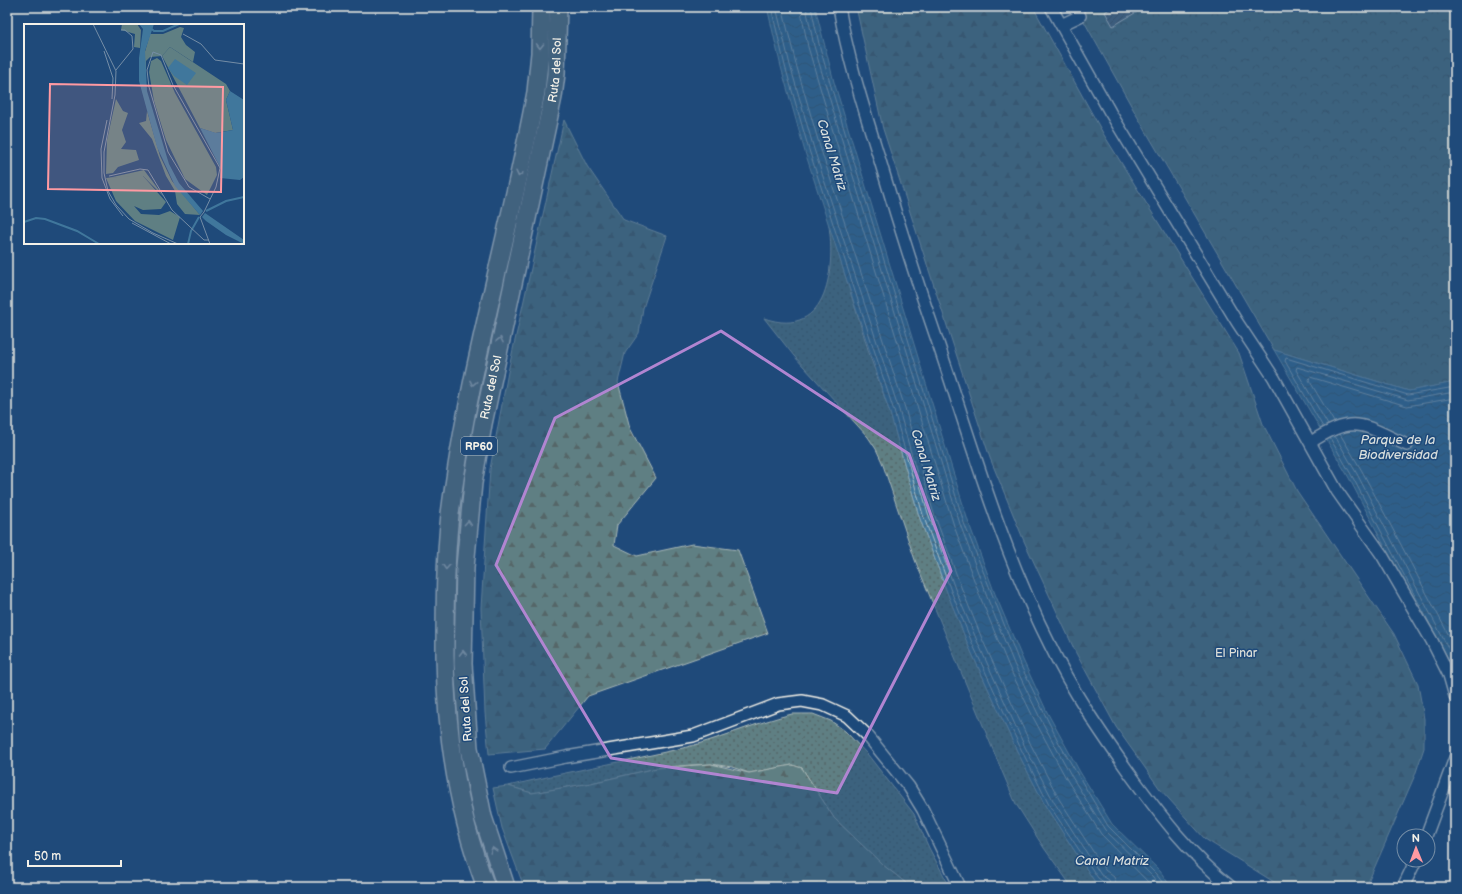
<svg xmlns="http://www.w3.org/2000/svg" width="1462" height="894" font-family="'Balsamiq Sans',sans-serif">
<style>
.grass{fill:url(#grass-dots);stroke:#aab8b6}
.forest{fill:url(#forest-firs);stroke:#aab8b6}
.park{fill:url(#park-crowns);stroke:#aab8b6}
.water{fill:url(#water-waves);stroke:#88a8ba}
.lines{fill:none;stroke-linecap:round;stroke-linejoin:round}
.shore{stroke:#acc0ca;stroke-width:1}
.building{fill:url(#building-hatch);stroke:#f4f1e8}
.minor-casing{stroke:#f4f1e8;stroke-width:14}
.primary-casing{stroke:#f4f1e8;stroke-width:20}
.minor{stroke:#1f4a7a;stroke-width:11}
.primary{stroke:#6c7e84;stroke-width:17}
.oneway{stroke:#cbceca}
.marked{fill:none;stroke:#b185d1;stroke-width:3;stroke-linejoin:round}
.labels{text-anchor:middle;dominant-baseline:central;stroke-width:3;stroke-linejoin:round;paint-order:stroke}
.shield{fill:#1f4a7a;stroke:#b4bfc7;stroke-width:1}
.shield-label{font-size:11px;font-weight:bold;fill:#f4f1e8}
.street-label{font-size:12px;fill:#f4f1e8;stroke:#1f4a7a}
.park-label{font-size:12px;fill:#dee0d9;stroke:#1f4a7a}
.water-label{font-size:13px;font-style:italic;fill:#d9dfdd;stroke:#1f4a7a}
.inset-river{fill:none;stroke:#40779c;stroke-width:2}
.inset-road{fill:none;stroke:#748da6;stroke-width:1}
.view{fill:#ff9aa2;fill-opacity:0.15;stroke:#ff9aa2;stroke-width:2}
.inset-edge{fill:none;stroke:#f4f1e8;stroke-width:2}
</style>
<defs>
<pattern id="grass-dots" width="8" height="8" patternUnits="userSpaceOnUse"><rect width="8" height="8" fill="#5f7f83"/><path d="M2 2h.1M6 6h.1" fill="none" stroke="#556668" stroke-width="1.8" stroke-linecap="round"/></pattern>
<pattern id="forest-firs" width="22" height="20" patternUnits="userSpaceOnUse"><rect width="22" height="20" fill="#5f7f83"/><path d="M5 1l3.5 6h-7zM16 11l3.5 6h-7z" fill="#556668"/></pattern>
<pattern id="park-crowns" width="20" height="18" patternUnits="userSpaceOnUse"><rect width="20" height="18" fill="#5f7f83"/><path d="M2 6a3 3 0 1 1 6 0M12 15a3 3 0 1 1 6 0" fill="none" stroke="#556668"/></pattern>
<pattern id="water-waves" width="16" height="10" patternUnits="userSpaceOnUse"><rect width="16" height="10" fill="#40779c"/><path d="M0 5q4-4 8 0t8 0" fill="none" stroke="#446071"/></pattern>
<pattern id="building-hatch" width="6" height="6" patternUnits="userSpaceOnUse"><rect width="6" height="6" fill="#607381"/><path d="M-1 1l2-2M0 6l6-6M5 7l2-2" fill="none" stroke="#535b61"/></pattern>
</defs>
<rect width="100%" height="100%" fill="#1f4a7a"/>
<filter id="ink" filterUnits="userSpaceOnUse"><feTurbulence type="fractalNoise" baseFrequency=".025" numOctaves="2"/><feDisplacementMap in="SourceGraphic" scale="8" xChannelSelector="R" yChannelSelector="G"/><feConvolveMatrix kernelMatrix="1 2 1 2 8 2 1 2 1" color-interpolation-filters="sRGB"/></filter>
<g filter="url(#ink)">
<!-- grass -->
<path class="grass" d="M 548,7 L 551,7 C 551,25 551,43 549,61 C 539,150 514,237 495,325 C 471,430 456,536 456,645 C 455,727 464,810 495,887 L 492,887 L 462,778 L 452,671 L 454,560 L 459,510 L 467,452 Z
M 828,220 L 871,359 L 890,413 L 919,516 L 947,592 L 969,647 L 1017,751 L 1046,807 L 1095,882 L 1105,887 L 1072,887 L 1044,848 L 1016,804 L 998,762 L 915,560 L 882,462 L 876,449 L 868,437 L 794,356 L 764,318 C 830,341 836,264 828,220 Z
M 792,714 L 813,714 L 831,721 L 845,731 L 868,755 L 914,814 L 929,848 L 950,887 L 911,887 L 883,865 L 834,818 L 802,768 L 792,765 L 749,773 L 732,767 L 711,764 L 691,765 L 657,768 L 591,783 L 532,793 L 508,786 C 565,772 622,762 679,749 C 718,740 754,723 792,714 Z"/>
<!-- forest -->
<path class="forest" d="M 856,7 L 1033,7 L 1104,135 L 1239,353 L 1263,424 L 1297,491 L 1394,634 L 1418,684 L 1424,719 L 1424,748 L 1415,775 L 1366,887 L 1282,887 L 1205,839 L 1160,789 L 1116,727 L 1076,653 L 1024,541 L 990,458 L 883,129 Z
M 564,120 L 587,166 L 624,220 L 667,236 L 643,308 L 639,333 L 625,353 L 618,382 L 630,428 L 656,478 L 617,525 L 614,545 L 637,556 L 692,544 L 738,550 L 768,633 L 588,696 L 545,749 L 489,754 L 485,713 L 481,608 L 490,469 L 508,372 Z
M 711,764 L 749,773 L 792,765 L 802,768 L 834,818 L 883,865 L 911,887 L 524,887 L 502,828 L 493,788 L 508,786 L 532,793 L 591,783 L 657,768 Z"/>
<!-- park -->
<path class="park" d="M 1076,7 L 1455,7 L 1455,382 L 1409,391 L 1274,350 L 1137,116 Z"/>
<!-- water -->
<path class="water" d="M 767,7 L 815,7 L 834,82 L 968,521 L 995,594 L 1023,660 L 1047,712 L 1080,772 L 1112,824 L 1160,871 L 1171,887 L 1105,887 L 1095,882 L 1046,807 L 1017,751 L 969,647 L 947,592 L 919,516 L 890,413 L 805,152 L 781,67 Z
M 1274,350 L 1409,391 L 1455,382 L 1455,681 L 1349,478 Z"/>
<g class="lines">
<!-- shore -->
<path class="shore" d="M 771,7 L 785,66 L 809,150 L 894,411 L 923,515 L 951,591 L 973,645 L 1021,749 L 1049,805 L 1098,878 L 1105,883 L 1106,887
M 776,7 L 790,65 L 814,149 L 899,410 L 928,513 L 955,589 L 978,643 L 1025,747 L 1054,802 L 1101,875 L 1109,880 L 1111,887
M 782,7 L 796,64 L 820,147 L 905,408 L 933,511 L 961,587 L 983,641 L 1031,745 L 1059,799 L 1105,870 L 1114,877 L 1117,887
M 800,7 L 808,47 L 832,128 L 954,526 L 981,599 L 1009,667 L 1034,719 L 1067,780 L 1101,834 L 1153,887
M 806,7 L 814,46 L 838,127 L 960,524 L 987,597 L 1014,664 L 1039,716 L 1072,777 L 1105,830 L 1153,877 L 1160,887
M 811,7 L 819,44 L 830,83 L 964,523 L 1019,662 L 1059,743 L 1108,826 L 1156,874 L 1166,887
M 1334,422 L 1309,380 L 1310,377 L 1407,406 L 1455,398
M 1328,425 L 1296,370 L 1297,367 L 1408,400 L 1455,392
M 1323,427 L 1285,361 L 1286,358 L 1408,395 L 1455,387
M 1340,434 L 1362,471 L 1455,647
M 1335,436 L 1357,474 L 1455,661
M 1330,438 L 1352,476 L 1455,672"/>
</g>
<!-- building -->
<path class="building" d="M 1112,7 L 1145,7 L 1113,26 L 1105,12 Z"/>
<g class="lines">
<defs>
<path id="minor" d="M 839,7 C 848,60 865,112 881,164 C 898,222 916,279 936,337 C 971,441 1000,546 1050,645 C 1072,691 1101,733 1130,774 C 1160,815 1191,856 1231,887
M 1051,7 L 1110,112 L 1237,322 L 1274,378 L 1337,491 L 1382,555 L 1432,641 L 1449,675 L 1455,696
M 1061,25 L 1080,16
M 1311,442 C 1355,413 1363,425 1407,445
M 511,768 L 566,757 L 693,736 L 778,704 L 802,701 L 823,705 L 847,716 L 867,735 L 909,787 L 923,810 L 960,887
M 1426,836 L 1455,758
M 1403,887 L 1416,860"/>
<g id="primary">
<path d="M 486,887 C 458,814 446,734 445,656 C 445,609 445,561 450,514 C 468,371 510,233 536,92 L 540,53 L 541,7"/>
<path id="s1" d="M 506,887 L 483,817 L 469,748 L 463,664 L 465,567 L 473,483 L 483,424 L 553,97 L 556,74 L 558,7"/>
</g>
</defs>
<!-- minor casing -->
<use href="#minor" class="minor-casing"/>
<!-- primary casing -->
<use href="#primary" class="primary-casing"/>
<!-- minor -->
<use href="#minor" class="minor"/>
<!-- primary -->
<use href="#primary" class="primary"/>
</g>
<!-- one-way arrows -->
<defs><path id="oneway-chevron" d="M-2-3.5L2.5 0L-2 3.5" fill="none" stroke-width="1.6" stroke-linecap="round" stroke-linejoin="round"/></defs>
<g class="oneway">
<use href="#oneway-chevron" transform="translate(540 46) rotate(91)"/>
<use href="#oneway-chevron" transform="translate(519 174) rotate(103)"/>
<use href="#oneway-chevron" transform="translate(500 340) rotate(-78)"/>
<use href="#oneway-chevron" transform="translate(473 383) rotate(101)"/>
<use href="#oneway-chevron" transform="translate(468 523) rotate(-86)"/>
<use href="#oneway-chevron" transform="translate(446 567) rotate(93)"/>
<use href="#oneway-chevron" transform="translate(463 653) rotate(-91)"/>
<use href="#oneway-chevron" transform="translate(493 850) rotate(-108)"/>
</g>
</g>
<!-- marked area -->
<path d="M0 0H1462V894H0ZM 721,331 L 909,454 L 951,571 L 837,793 L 611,758 L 496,565 L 555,418 Z" fill="#1f4a7a" fill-opacity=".55" fill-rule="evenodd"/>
<path class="marked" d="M 721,331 L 909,454 L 951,571 L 837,793 L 611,758 L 496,565 L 555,418 Z"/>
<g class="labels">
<!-- shield labels -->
<rect class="shield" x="461" y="437" width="36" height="18" rx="3"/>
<g class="shield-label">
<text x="479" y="446">RP60</text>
</g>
<!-- street labels -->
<g class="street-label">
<text stroke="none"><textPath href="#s1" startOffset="831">Ruta del Sol</textPath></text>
<text stroke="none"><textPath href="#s1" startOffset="507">Ruta del Sol</textPath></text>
<text transform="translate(466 709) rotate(-94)">Ruta del Sol</text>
</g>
<!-- park labels -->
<g class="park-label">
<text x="1236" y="653">El Pinar</text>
</g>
<!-- water labels -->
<g class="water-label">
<text transform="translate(832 155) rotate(73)">Canal Matriz</text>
<text x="1398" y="440">Parque de la<tspan x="1398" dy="15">Biodiversidad</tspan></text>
<text transform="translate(926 465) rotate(73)">Canal Matriz</text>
<text x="1112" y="861">Canal Matriz</text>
</g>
</g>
<!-- overview -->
<g transform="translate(24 24)">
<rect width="220" height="220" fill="#1f4a7a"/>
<path d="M 123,87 L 136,132 L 148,157 L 176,191 L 161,190 L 153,180 L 151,167 L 142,152 L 128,115 L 115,99 L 122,97 ZM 120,146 L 140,173 L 119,152 L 84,154 Z" fill="#5f7f83"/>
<path d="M 98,0 L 113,0 L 117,6 L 116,24 L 110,23 L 111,10 L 97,6 ZM 156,3 L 160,4 L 157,13 L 162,21 L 171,28 L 169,38 L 146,23 L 138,32 L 126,33 L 122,37 L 122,63 L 120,31 L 126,10 L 139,10 ZM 133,34 L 137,37 L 151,69 L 192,143 L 193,151 L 183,171 L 161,155 L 142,116 L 130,77 L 125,48 L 127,37 ZM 92,75 L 99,87 L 104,89 L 98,106 L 102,118 L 97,125 L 112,126 L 115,136 L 94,143 L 89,149 L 82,150 L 83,116 ZM 106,152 L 119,152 L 142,178 L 137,185 L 119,186 L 110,182 L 117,190 L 135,191 L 146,187 L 156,193 L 149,216 L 111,197 L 92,177 L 82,154 Z" fill="#5f7f83"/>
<path d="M 146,23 L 202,60 L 206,67 L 202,76 L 209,106 L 191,109 L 176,104 L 138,32 Z" fill="#5f7f83"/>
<path d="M 115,0 L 130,0 L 121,27 L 123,67 L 145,140 L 155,159 L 179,187 L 176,191 L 151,162 L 133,123 L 115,57 L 115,34 L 119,5 ZM 151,35 L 172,49 L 163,61 L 150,52 L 144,44 ZM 206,67 L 220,76 L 220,153 L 216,156 L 196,154 L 197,145 L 176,104 L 192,109 L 209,106 L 202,76 ZM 181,189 L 220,216 L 220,220 L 202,211 L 182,197 L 178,193 Z" fill="#40779c"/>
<path class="inset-river" d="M 122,0 L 130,7 L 139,7 L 155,0M 182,187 L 202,177 L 220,173M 0,198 L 12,194 L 21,195 L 53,207 L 75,220M 164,220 L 167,207 L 175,193"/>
<path class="inset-road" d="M 69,0 L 92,47 L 91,71 L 80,128 L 80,149 L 84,167 L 92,181 L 105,195 L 129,209 L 154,220M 159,10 L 177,20 L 191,36 L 220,40M 80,27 L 89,54 L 88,75M 92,46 L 109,25 L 108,12 L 101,6 L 97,6M 83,96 L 77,125 L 78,154 L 86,175 L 99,192M 85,152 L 116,145 L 124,146 L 148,186 L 180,216 L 185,216M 186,175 L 165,163 L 144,128 L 125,63 L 123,46 L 129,28 L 137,31 L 149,61 L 196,144 L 192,163 L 180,188 L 176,193 L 186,220M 108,199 L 147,220"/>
<path class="view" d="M 26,60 L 199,63 L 197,168 L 24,165 Z"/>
<rect width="220" height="220" class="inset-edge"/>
</g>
<!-- margin -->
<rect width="1462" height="894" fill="none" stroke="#1f4a7a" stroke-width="24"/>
<rect x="12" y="12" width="1438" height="870" fill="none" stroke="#f4f1e8" stroke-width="1.5" filter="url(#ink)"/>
<!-- north arrow -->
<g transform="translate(1416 848) rotate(359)"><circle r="19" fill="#1f4a7a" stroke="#748da6"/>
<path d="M0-3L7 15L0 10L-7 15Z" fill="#ff9aa2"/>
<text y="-6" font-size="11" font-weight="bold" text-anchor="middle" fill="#f4f1e8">N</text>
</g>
<!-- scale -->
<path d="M28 860v6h93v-6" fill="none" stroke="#f4f1e8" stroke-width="2"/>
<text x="34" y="860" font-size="12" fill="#f4f1e8" stroke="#1f4a7a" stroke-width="3" paint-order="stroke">50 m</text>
</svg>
